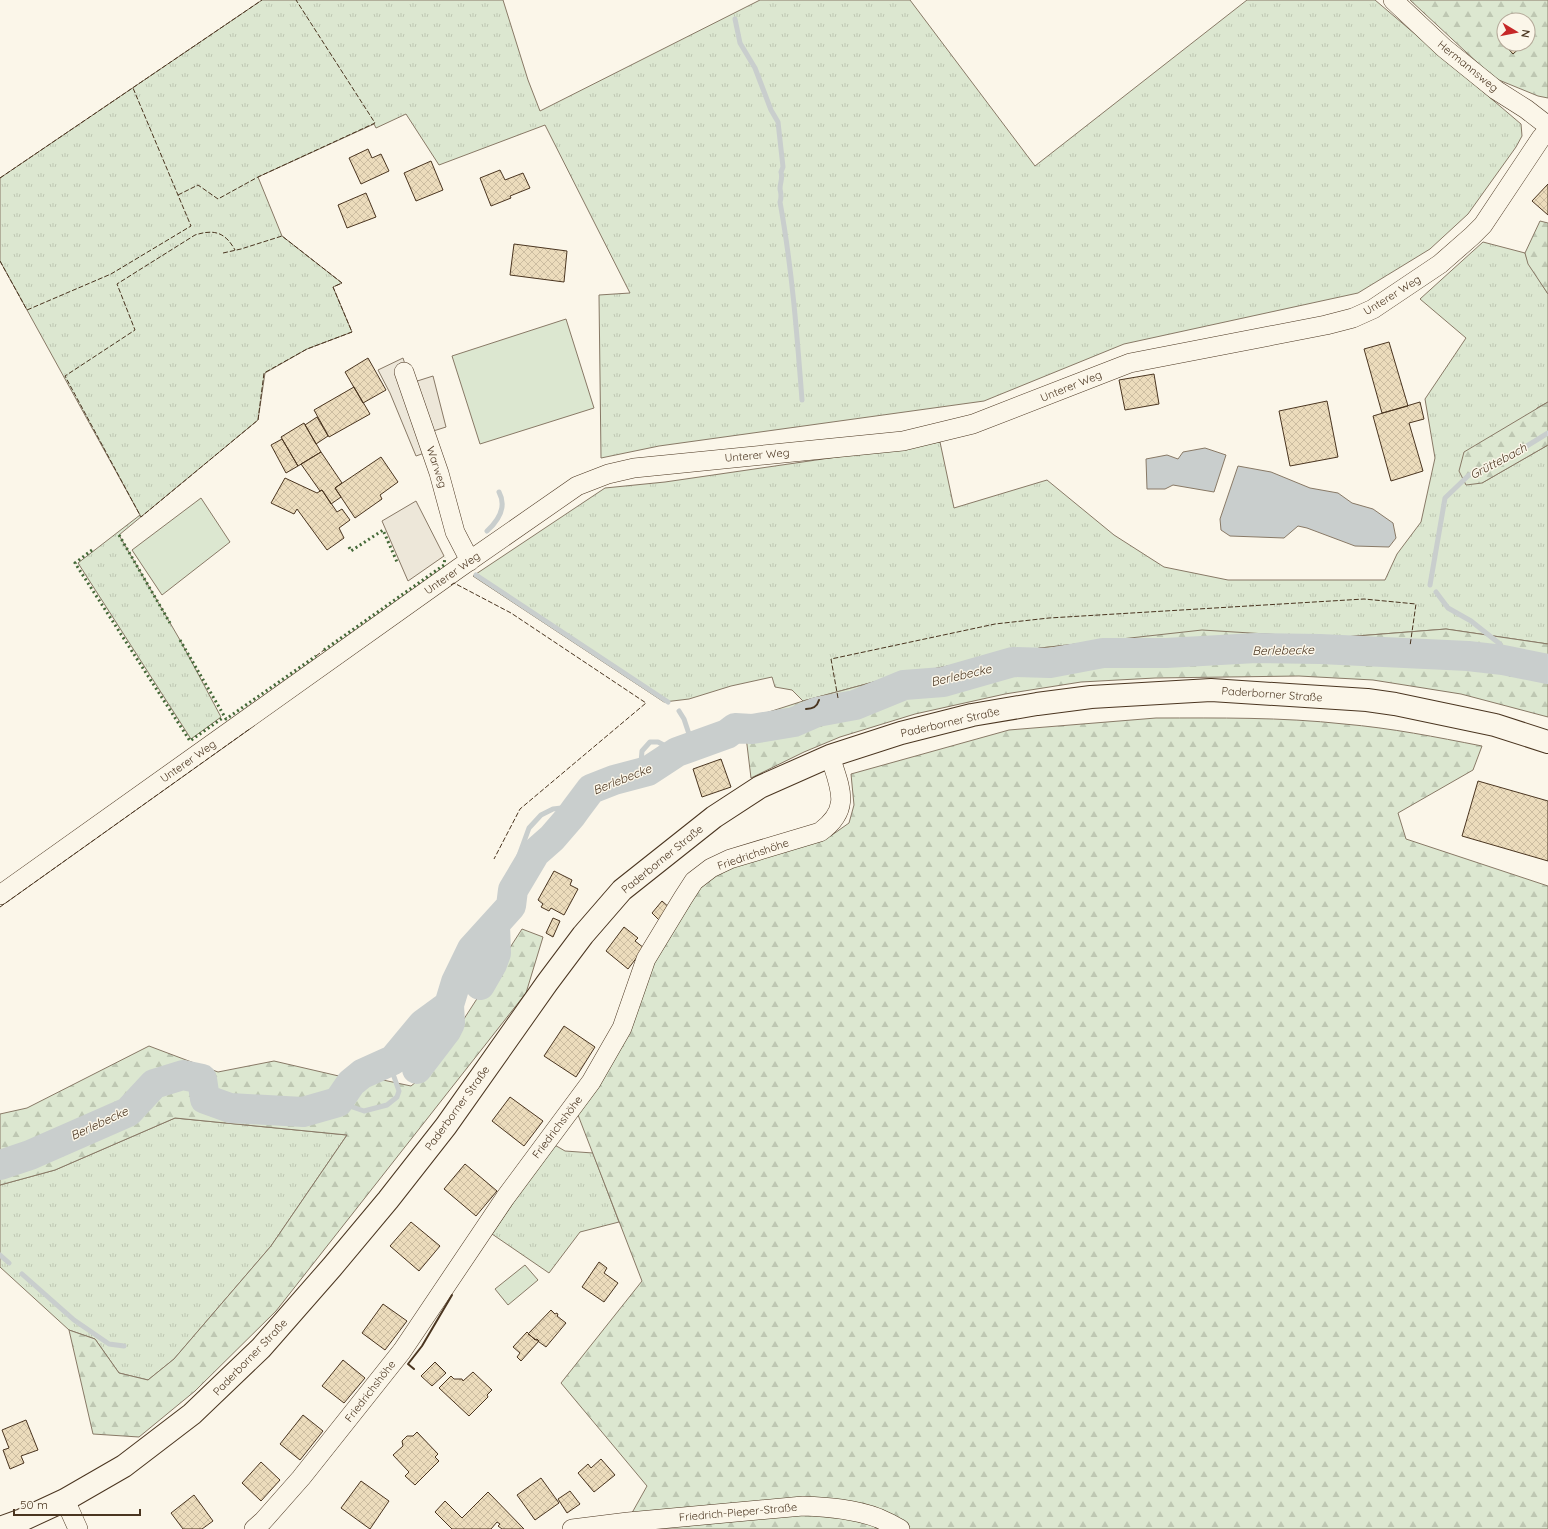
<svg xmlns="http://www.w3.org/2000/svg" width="1548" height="1529" font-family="Quicksand,sans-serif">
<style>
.grass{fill:url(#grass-tufts);stroke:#887966}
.forest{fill:url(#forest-firs);stroke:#887966;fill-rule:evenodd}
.pitch{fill:#dce7d0;stroke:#887966}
.parking{fill:#ede7d9;stroke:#887966}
.water{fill:#c9cecd;stroke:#887966}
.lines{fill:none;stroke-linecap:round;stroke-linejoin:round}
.stream{stroke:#c9cecd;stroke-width:5}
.river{stroke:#c9cecd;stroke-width:30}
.building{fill:url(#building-cross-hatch);stroke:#4a3520}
.minor-casing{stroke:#4a3520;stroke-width:20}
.major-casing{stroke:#4a3520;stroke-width:24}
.minor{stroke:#fbf6e9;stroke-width:19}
.major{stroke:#fbf6e9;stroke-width:22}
.hedge{stroke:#436837;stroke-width:3;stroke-dasharray:2 3;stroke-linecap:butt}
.fence{stroke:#4a3520;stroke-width:1;stroke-dasharray:5 2;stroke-linecap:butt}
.wall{stroke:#4a3520;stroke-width:2}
.labels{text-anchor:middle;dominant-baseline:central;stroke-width:3;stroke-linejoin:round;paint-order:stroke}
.street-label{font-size:11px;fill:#4a3520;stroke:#fbf6e9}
.water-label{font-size:12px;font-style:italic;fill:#4a3520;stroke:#fbf6e9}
</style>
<defs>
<pattern id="grass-tufts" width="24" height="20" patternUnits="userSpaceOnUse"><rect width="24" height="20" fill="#dce7d0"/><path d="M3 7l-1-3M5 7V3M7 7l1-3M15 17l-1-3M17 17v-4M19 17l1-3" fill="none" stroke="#bec7b2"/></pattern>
<pattern id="forest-firs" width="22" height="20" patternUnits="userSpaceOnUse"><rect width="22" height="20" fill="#dce7d0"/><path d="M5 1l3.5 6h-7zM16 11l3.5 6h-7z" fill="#bec7b2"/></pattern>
<pattern id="building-cross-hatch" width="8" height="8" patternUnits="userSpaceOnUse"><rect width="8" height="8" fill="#ecdcbc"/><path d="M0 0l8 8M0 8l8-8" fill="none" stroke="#ccbda1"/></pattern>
</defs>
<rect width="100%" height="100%" fill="#fbf6e9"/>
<!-- grass -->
<path class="grass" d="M 262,0 L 503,0 L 528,80 L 540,111 L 760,0 L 910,0 L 1035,166 L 1247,0 L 1375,0 L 1521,124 L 1522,136 L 1516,147 L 1468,214 L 1430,249 L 1358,293 L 1124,344 L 984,401 L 659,446 L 601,458 L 599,295 L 630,293 L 545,125 L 439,165 L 406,114 L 376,128 L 374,124 L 258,177 L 282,236 L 342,283 L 333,287 L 352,332 L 307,349 L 265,373 L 258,420 L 119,535 L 180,640 L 221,717 L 191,739 L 78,563 L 140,515 L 0,261 L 0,178 Z
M 1483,242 L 1525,253 L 1529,264 L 1548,294 L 1548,402 L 1537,408 L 1482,483 L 1548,445 L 1548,644 L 1446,629 L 1331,638 L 1117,640 L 1040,648 L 892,677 L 803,701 L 792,690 L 775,687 L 772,677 L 731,686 L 689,699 L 664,702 L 473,576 L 605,488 L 665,482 L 940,442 L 954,508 L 1047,480 L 1114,535 L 1164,567 L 1228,580 L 1385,580 L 1397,554 L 1421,522 L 1435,458 L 1425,399 L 1466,338 L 1420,299 Z
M 175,1118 L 347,1135 L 271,1246 L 174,1359 L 148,1380 L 119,1373 L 95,1339 L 69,1330 L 0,1267 L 0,1185 L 55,1170 Z
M 553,1144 L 565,1151 L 593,1153 L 619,1222 L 580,1232 L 549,1273 L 492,1234 Z"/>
<!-- forest -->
<path class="forest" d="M 1410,0 L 1548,0 L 1548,98 L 1538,96 L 1494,78 ZM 1504,20 L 1528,20 L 1528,44 L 1504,44 Z
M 1540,221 L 1548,223 L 1548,294 L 1528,264 L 1525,253 Z
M 1548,402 L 1548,445 L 1482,483 L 1466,485 L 1459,471 L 1464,452 Z
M 1446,629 L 1548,644 L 1548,717 L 1461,694 L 1373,680 L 1299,676 L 1155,678 L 1081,682 L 1005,694 L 915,714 L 840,737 L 804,752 L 751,778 L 744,720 L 803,701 L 892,677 L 1040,648 L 1202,630 L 1331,638 Z
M 1156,718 C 1219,718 1281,717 1344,724 C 1391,728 1436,737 1482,746 L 1473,770 L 1398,813 L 1406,839 L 1548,886 L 1548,1529 L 623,1529 L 647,1486 L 561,1383 L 642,1281 L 578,1115 L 658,945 L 718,855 L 832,835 L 849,823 L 854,805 L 851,774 L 1009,730 Z
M 522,929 L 543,937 L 526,993 L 276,1311 L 195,1391 L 139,1437 L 93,1434 L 69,1330 L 95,1339 L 119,1373 L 148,1380 L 174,1359 L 271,1246 L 347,1135 L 175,1118 L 55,1170 L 0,1185 L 0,1114 L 27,1108 L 149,1046 L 218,1072 L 274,1061 L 369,1083 L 383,1080 L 411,1086 L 431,1070 Z"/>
<!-- pitch -->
<path class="pitch" d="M 566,319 L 594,408 L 480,444 L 452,356 Z
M 201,498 L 230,542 L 162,595 L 132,550 Z
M 525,1265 L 538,1280 L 508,1305 L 495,1289 Z"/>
<!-- parking -->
<path class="parking" d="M 403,358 L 411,383 L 433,376 L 446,427 L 427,433 L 433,450 L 416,456 L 390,393 L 378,370 Z
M 416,501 L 444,556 L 408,581 L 382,521 Z"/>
<!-- water -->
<path class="water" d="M 1205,448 L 1226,455 L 1214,492 L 1173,485 L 1165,489 L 1147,489 L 1146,459 L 1167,455 L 1178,459 L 1183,452 Z
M 1238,466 L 1271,472 L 1310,488 L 1338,493 L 1352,503 L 1373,509 L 1393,523 L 1396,538 L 1389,547 L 1355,546 L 1307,528 L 1298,526 L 1284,538 L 1230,536 L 1221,530 L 1220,519 Z"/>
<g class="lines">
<!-- stream -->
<path class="stream" d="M 735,19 L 740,43 L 755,68 L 771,110 L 778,122 L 783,167 L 781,172 C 783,179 780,182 780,189 C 781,194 782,196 780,202 C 792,268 797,334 802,400
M 487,531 C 498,521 507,507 499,492
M 476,575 L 668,702
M 1430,585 L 1445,498 L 1469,475 L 1501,462 L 1548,433
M 1436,592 L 1448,608 L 1471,621 L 1500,644 L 1504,656 L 1503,660
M 679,711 L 684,719 L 693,746
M 640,773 L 642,751 L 650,742 L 658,742 L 677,752
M 513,890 L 514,869 L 529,828 L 541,815 L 553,809 L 570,807 L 576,809
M 338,1102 L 364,1111 L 387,1105 L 397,1097 L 399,1091 L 392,1071 L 393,1060
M 0,1255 L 9,1263
M 22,1274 L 74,1320 L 109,1344 L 124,1346"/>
<!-- river -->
<path class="river" d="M 480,985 L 492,964 L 496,953 L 495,924
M 417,1069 L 446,1031 L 450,1023 L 449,1005
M 0,1165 L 30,1155 L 128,1112 L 154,1084 L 183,1075 L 202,1079 L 205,1099 L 230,1108 L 303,1112 L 338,1102 L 351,1083 L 362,1074 L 393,1060 L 423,1024 L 449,1005 L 456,982 L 472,949 L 511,906 L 513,890 L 535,853 L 552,838 L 571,816 L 576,809 L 591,789 L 614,780 L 648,771 L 677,752 L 727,734 L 735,728 L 752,729 L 794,722 L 817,712 L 855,705 L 904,685 L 943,682 L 1013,662 L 1050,663 L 1103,653 L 1166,653 L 1256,648 L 1320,649 L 1468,656 L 1503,660 L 1548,669"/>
</g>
<!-- building -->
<path class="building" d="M 1528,27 L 1534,34 L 1528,40 Z
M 1504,43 L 1504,44 L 1524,44 L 1513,54 L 1504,44 Z
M 368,149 L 372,158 L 381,154 L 389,171 L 361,184 L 349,158 Z
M 431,161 L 443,190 L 416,201 L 404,173 Z
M 500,170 L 505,180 L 523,173 L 530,188 L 510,196 L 511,198 L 491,206 L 480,178 Z
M 1548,184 L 1548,215 L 1532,201 Z
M 366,193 L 376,217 L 347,228 L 338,205 Z
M 514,244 L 567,251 L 564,282 L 510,275 Z
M 1389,342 L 1408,406 L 1382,413 L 1364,349 Z
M 368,358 L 386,390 L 363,403 L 345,372 Z
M 1154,374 L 1159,404 L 1125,410 L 1119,380 Z
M 354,387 L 370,414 L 329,437 L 314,410 Z
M 1327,401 L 1338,457 L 1290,466 L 1279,411 Z
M 1420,402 L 1424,419 L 1409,423 L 1423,471 L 1391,481 L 1373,416 Z
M 317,417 L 328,436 L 316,444 L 305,425 Z
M 304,423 L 321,452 L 298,466 L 281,437 Z
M 282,439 L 298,466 L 286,473 L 271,445 Z
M 321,452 L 342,483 L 335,488 L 341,497 L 331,504 L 322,490 L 320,491 L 301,464 Z
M 381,457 L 398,482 L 380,495 L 382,499 L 355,518 L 335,488 Z
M 285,478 L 317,493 L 322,490 L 337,512 L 342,509 L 350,520 L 339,528 L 344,538 L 327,550 L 297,509 L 294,514 L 271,503 Z
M 721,759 L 731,787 L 702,797 L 693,769 Z
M 1478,781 L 1548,801 L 1548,861 L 1462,836 Z
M 554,871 L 572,880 L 570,885 L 578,889 L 564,915 L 551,908 L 549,911 L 541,907 L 543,904 L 538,900 Z
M 662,901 L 671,909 L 660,921 L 652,913 Z
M 553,918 L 560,921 L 553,937 L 546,933 Z
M 624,927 L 638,938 L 635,941 L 644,948 L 628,969 L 606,951 Z
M 564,1026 L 595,1047 L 576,1077 L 544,1056 Z
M 510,1097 L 543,1121 L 524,1146 L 492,1121 Z
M 465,1164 L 497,1191 L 476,1216 L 444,1189 Z
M 411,1222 L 440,1246 L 419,1271 L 390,1246 Z
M 599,1262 L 607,1268 L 604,1273 L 618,1283 L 604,1302 L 582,1287 Z
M 383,1304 L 407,1321 L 385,1350 L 362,1333 Z
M 551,1310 L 555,1314 L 557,1313 L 558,1315 L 557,1316 L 566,1323 L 546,1347 L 528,1334 Z
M 527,1332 L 535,1340 L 537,1339 L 539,1341 L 521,1361 L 517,1357 L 520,1353 L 513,1347 Z
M 343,1360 L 365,1378 L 344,1403 L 322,1386 Z
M 435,1362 L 446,1373 L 432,1386 L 421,1376 Z
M 473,1372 L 492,1390 L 487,1395 L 488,1397 L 469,1416 L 439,1388 L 451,1376 L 454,1379 L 462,1379 L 463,1381 Z
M 303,1415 L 323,1431 L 300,1460 L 280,1444 Z
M 26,1420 L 38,1450 L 21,1456 L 24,1463 L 10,1469 L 3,1450 L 9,1448 L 2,1430 Z
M 417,1432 L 438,1454 L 435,1457 L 439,1461 L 415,1485 L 405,1476 L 409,1472 L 393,1455 L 403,1446 L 402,1441 L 407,1436 L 413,1436 Z
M 601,1459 L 615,1475 L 594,1492 L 578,1473 L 588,1464 L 591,1468 Z
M 261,1462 L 280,1480 L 261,1501 L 242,1483 Z
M 541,1478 L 559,1503 L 535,1520 L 517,1495 Z
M 361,1481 L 389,1501 L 370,1529 L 341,1508 Z
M 570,1491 L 580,1504 L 567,1513 L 558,1499 Z
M 488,1492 L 524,1529 L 502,1529 L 498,1526 L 500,1524 L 497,1522 L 491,1529 L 452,1529 L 435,1512 L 445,1501 L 462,1518 Z
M 194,1495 L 213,1521 L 202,1529 L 183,1529 L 171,1513 Z"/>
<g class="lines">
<defs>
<path id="minor" d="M 1393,0 L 1444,48 L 1496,90 L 1526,109 L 1548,126
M 404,372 L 439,473 L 455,532 L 470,561
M 0,895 L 459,568 L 577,486 L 608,474 L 634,468 L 903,441 L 973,424 L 1130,363 L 1326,325 L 1353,318 L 1373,309 L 1440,264 L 1472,236 L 1483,225 L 1541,138 L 1548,130
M 65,1500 L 78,1529
M 254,1529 L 263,1521 L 301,1478 L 402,1351 L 505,1198 L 591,1082 L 622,1028 L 646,959 L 683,898 L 694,881 L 711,868 L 730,859 L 820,832 C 852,809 840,788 830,756
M 572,1529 L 628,1522 L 803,1506 C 828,1507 854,1509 878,1518 C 885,1521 893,1525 900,1529"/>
<path id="major" d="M 0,1528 L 22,1520 L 65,1500 L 124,1466 L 192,1414 L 261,1348 L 332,1267 L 388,1200 L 446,1126 L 547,983 L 583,935 L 622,890 L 714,817 L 760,787 L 830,756 L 901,733 L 972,715 L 1037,704 L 1091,697 L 1211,690 L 1367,700 L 1395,704 L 1495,725 L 1548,742"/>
</defs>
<!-- minor casing -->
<use href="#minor" class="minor-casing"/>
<!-- major casing -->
<use href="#major" class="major-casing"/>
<!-- minor -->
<use href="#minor" class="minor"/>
<!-- major -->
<use href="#major" class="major"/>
<!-- hedge -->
<path class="hedge" d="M 119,535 L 170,623
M 349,547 L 351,551 L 383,530 L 397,562
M 92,550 L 75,563 L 190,741 L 224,717
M 180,640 L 226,719 L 316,656
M 324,650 L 444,565 L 445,557"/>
<!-- fence -->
<path class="fence" d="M 0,178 L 262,0
M 178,195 L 198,185 L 218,199 L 258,177 L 375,123 L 296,0
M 223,253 L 241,249 L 282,236 L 342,283 L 333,287 L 352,332 L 307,349 L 264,373 L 258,420 L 141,517 L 65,376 L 135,330 L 117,284 L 195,235 C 214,229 225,232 235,250
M 0,261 L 27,310 L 111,274 L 191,226 L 133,88
M 451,585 L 454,583 L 511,613 L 646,703 L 520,809 L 494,859
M 316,656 L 324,650
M 838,698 L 831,659 L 995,624 L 1049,618 L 1364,599 L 1416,604 L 1410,646
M 0,907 L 251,728"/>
<!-- wall -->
<path class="wall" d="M 806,709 C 813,709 817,707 819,700
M 414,1369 L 408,1364 L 422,1346 L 452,1295"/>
</g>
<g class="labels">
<!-- street labels -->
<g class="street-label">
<text transform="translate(1468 66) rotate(39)">Hermannsweg</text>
<text transform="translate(1392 295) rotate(-32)">Unterer Weg</text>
<text transform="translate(1071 386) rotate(-22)">Unterer Weg</text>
<text transform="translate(757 455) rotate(-5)">Unterer Weg</text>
<text transform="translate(437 467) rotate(72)">Warweg</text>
<text transform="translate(452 573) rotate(-35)">Unterer Weg</text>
<text transform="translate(1272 694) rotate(4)">Paderborner Straße</text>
<text transform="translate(950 722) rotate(-13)">Paderborner Straße</text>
<text transform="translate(188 761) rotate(-35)">Unterer Weg</text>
<text transform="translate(753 854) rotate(-19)">Friedrichshöhe</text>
<text transform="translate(662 859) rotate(-39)">Paderborner Straße</text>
<text transform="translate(457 1108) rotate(-54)">Paderborner Straße</text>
<text transform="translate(557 1127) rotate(-53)">Friedrichshöhe</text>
<text transform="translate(250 1357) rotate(-46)">Paderborner Straße</text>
<text transform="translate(370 1391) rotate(-52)">Friedrichshöhe</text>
<text transform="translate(738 1512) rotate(-5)">Friedrich-Pieper-Straße</text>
</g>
<!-- water labels -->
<g class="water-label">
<text transform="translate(1498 461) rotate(-28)">Grüttebach</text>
<text transform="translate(1283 650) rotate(-1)">Berlebecke</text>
<text transform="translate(961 675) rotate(-13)">Berlebecke</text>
<text transform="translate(622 779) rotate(-22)">Berlebecke</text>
<text transform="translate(99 1123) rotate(-25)">Berlebecke</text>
</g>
</g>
<!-- north arrow -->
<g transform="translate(1516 32) rotate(100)"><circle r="19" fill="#fbf6e9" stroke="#b4a999"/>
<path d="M0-3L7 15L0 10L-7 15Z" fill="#c62828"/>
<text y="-6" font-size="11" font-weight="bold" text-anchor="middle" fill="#4a3520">N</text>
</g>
<!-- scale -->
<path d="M14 1509v6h126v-6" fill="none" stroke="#4a3520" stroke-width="2"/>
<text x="20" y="1509" font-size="12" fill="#4a3520" stroke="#fbf6e9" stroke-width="3" paint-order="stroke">50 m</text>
</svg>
